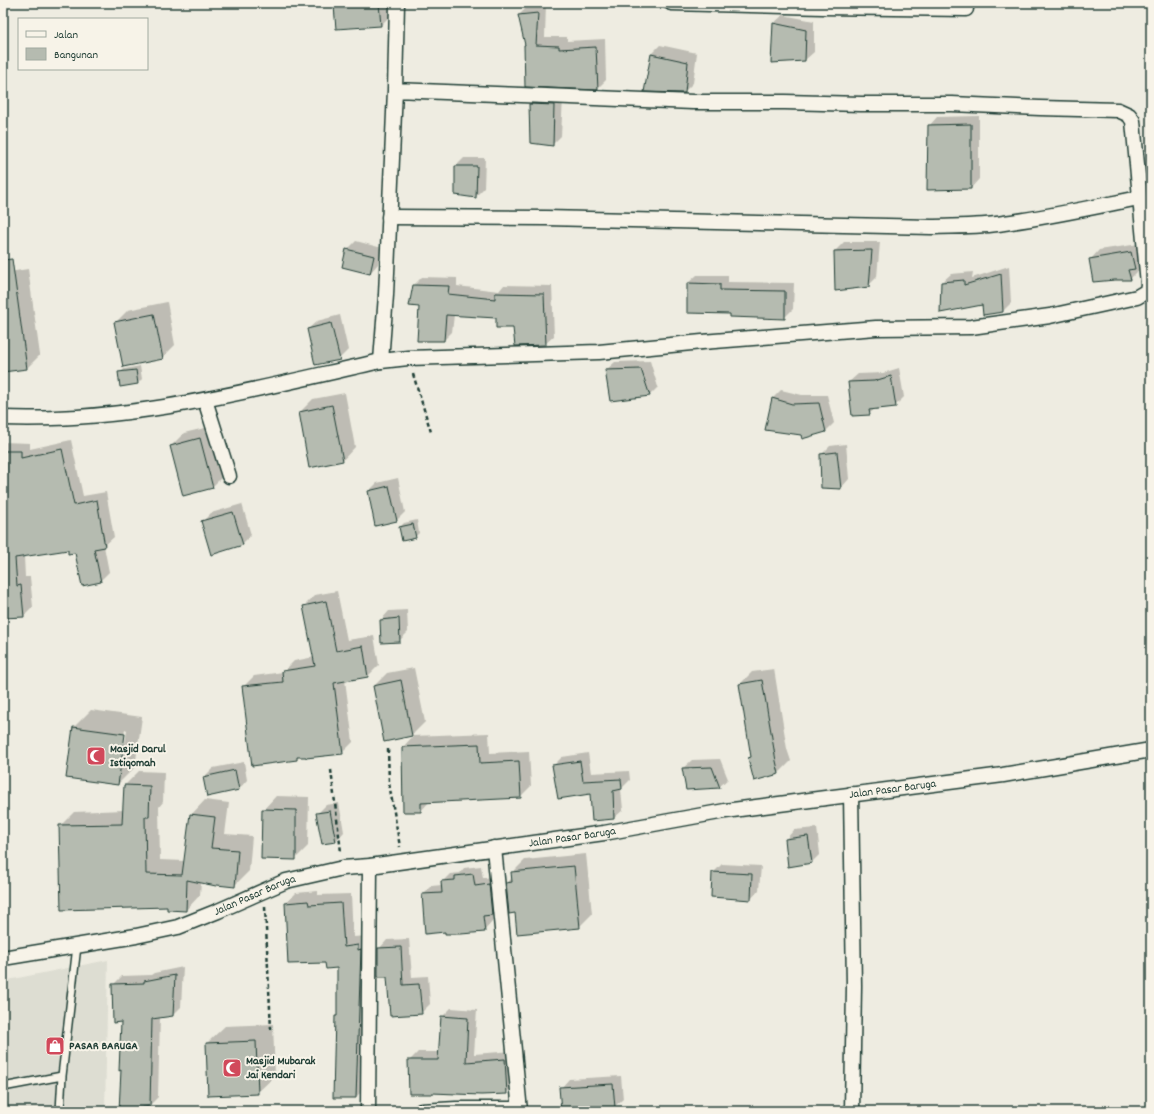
<svg xmlns="http://www.w3.org/2000/svg" width="1154" height="1114" font-family="Dekko,sans-serif">
<style>
.built{fill:#ddddd2}
.shadow{fill:#0003;fill-rule:evenodd}
.building{fill:#b5bbb0;stroke:#1f3d34}
.lines{fill:none;stroke-linecap:round;stroke-linejoin:round}
.service-casing{stroke:#1f3d34;stroke-width:10}
.minor-casing{stroke:#1f3d34;stroke-width:17}
.path{stroke:#1f3d34;stroke-width:2.5;stroke-dasharray:4 3;stroke-linecap:butt}
.service{stroke:#f7f3e8;stroke-width:7}
.minor{stroke:#f7f3e8;stroke-width:14}
.labels{text-anchor:middle;dominant-baseline:central;stroke-width:4;stroke-linejoin:round;paint-order:stroke}
.poi-label{font-size:12px;font-weight:bold;fill:#1f3d34;stroke:#f7f3e8;text-anchor:start}
.street-label{font-size:12px;fill:#1f3d34;stroke:#f7f3e8}
</style>
<rect width="100%" height="100%" fill="#eeece1"/>
<filter id="ink" filterUnits="userSpaceOnUse"><feTurbulence type="fractalNoise" baseFrequency=".025" numOctaves="2"/><feDisplacementMap in="SourceGraphic" scale="8" xChannelSelector="R" yChannelSelector="G"/><feConvolveMatrix kernelMatrix="1 2 1 2 8 2 1 2 1" color-interpolation-filters="sRGB"/></filter>
<g filter="url(#ink)">
<!-- built -->
<path class="built" d="M 108,960 L 105,1111 L 3,1111 L 3,981 Z"/>
<!-- shadow -->
<path class="shadow" d="M 339,3 L 388,3 L 390,16 L 381,25 L 337,28 L 335,7 Z
M 546,4 L 545,37 L 567,37 L 567,41 L 605,39 L 606,80 L 597,89 L 525,45 L 526,44 L 519,15 L 528,6 Z
M 783,15 L 814,21 L 814,52 L 805,60 L 774,23 Z
M 660,45 L 697,53 L 693,83 L 684,92 L 645,91 L 651,54 Z
M 539,96 L 563,97 L 561,136 L 552,145 L 530,104 Z
M 979,116 L 979,179 L 971,188 L 929,126 L 937,117 Z
M 464,158 L 485,158 L 484,188 L 475,197 L 456,166 Z
M 356,241 L 382,248 L 378,264 L 370,273 L 347,250 Z
M 844,242 L 880,242 L 877,277 L 868,286 L 835,251 Z
M 1139,244 L 1143,259 L 1138,265 L 1139,270 L 1130,279 L 1091,259 L 1099,250 Z
M 1009,266 L 1011,303 L 1003,311 L 983,303 L 942,282 L 951,274 L 973,272 L 972,278 Z
M 28,269 L 40,355 L 27,368 L 3,371 L 3,273 Z
M 697,275 L 728,275 L 728,282 L 794,283 L 793,309 L 784,318 L 688,283 Z
M 422,277 L 457,278 L 457,286 L 499,291 L 504,285 L 552,286 L 554,336 L 545,344 L 497,318 L 454,315 L 452,332 L 444,340 L 420,307 L 414,285 Z
M 167,302 L 175,345 L 162,358 L 115,323 L 128,310 Z
M 340,315 L 348,350 L 339,359 L 308,329 L 317,321 Z
M 650,361 L 658,387 L 650,395 L 611,400 L 606,370 L 615,362 Z
M 140,366 L 142,379 L 138,383 L 120,373 L 124,369 Z
M 899,368 L 904,397 L 895,406 L 876,408 L 869,414 L 849,382 L 858,374 L 883,373 Z
M 781,390 L 802,395 L 827,395 L 834,423 L 825,432 L 802,434 L 773,398 Z
M 345,393 L 355,447 L 342,461 L 300,412 L 313,399 Z
M 213,426 L 225,474 L 212,487 L 171,446 L 184,433 Z
M 71,440 L 83,496 L 106,492 L 114,537 L 104,546 L 109,572 L 100,581 L 76,552 L 68,549 L 24,556 L 25,577 L 30,577 L 33,607 L 24,616 L 3,617 L 3,442 L 30,443 L 30,449 Z
M 846,444 L 849,479 L 841,488 L 821,455 L 830,446 Z
M 398,478 L 405,512 L 396,521 L 369,491 L 377,483 Z
M 242,504 L 251,535 L 242,544 L 202,522 L 211,513 Z
M 417,520 L 419,533 L 415,537 L 400,527 L 404,523 Z
M 337,591 L 347,640 L 374,636 L 379,665 L 368,676 L 345,680 L 353,742 L 342,753 L 299,756 L 296,759 L 243,687 L 254,676 L 283,672 L 294,661 L 314,657 L 304,606 L 315,595 Z
M 407,610 L 408,632 L 399,641 L 381,620 L 389,611 Z
M 414,668 L 425,722 L 412,735 L 374,686 L 387,673 Z
M 774,669 L 787,749 L 791,761 L 779,773 L 755,780 L 749,758 L 752,755 L 740,684 L 752,672 Z
M 91,710 L 142,717 L 135,767 L 118,784 L 74,727 ZM 125,729 L 127,730 L 122,766 L 120,766 Z
M 489,733 L 490,753 L 529,751 L 531,786 L 520,797 L 430,801 L 421,811 L 403,747 L 413,736 Z
M 588,753 L 591,773 L 629,771 L 630,780 L 621,789 L 623,810 L 614,818 L 593,820 L 591,793 L 553,766 L 562,757 Z
M 720,759 L 728,779 L 719,787 L 683,768 L 692,760 Z
M 244,762 L 247,780 L 239,789 L 208,796 L 204,777 L 213,768 Z
M 139,771 L 164,772 L 163,802 L 159,807 L 160,860 L 185,861 L 191,815 L 205,800 L 229,803 L 225,834 L 252,836 L 249,871 L 235,885 L 201,882 L 200,895 L 186,910 L 168,906 L 60,826 L 74,812 L 124,810 L 125,785 Z
M 276,796 L 309,797 L 308,846 L 295,859 L 263,810 Z
M 339,803 L 344,832 L 336,841 L 323,843 L 317,814 L 326,805 Z
M 817,828 L 820,854 L 811,863 L 786,839 L 794,830 Z
M 586,854 L 592,914 L 579,927 L 516,912 L 507,883 L 512,878 L 512,873 L 525,860 Z
M 722,864 L 761,866 L 759,890 L 751,899 L 713,873 Z
M 481,866 L 483,878 L 497,877 L 500,906 L 492,914 L 492,922 L 484,931 L 423,894 L 431,886 L 442,885 L 442,882 L 450,874 L 460,873 L 464,868 Z
M 318,891 L 318,895 L 351,894 L 353,937 L 368,936 L 366,1087 L 356,1097 L 334,1097 L 336,1016 L 338,1014 L 338,967 L 326,962 L 286,903 L 296,893 Z
M 409,939 L 412,977 L 428,976 L 430,1004 L 421,1013 L 388,976 L 379,949 L 387,940 Z
M 183,967 L 181,1007 L 173,1015 L 160,1017 L 158,1097 L 149,1106 L 122,1069 L 122,1021 L 113,985 L 122,976 L 151,975 L 154,973 Z
M 451,1008 L 477,1010 L 474,1054 L 513,1051 L 515,1084 L 506,1093 L 409,1061 L 418,1052 L 440,1052 L 442,1017 Z
M 273,1024 L 275,1076 L 257,1093 L 207,1043 L 225,1026 Z
M 621,1076 L 623,1099 L 614,1107 L 561,1088 L 569,1079 Z"/>
<!-- building -->
<path class="building" d="M 379,3 L 381,26 L 336,29 L 334,6 Z
M 538,13 L 536,45 L 559,46 L 559,49 L 596,47 L 598,90 L 525,87 L 524,45 L 525,45 L 518,15 Z
M 773,23 L 806,30 L 805,61 L 771,63 Z
M 651,54 L 688,62 L 685,93 L 644,92 Z
M 529,104 L 554,105 L 553,146 L 530,143 Z
M 971,124 L 971,189 L 927,190 L 928,125 Z
M 455,166 L 477,166 L 476,198 L 455,195 Z
M 346,249 L 374,256 L 370,274 L 342,267 Z
M 872,250 L 869,287 L 835,291 L 834,251 Z
M 1131,252 L 1135,269 L 1128,270 L 1131,280 L 1115,280 L 1093,282 L 1089,259 Z
M 12,259 L 27,369 L 3,372 L 3,260 Z
M 1001,274 L 1003,312 L 983,315 L 982,305 L 940,313 L 941,282 L 964,280 L 964,285 Z
M 687,283 L 720,284 L 720,290 L 785,291 L 785,319 L 730,317 L 730,314 L 687,313 Z
M 413,285 L 449,286 L 448,294 L 495,299 L 495,293 L 544,294 L 546,345 L 515,346 L 513,328 L 496,328 L 496,318 L 446,315 L 444,341 L 417,341 L 419,307 L 409,306 Z
M 154,314 L 163,359 L 123,367 L 114,322 Z
M 331,323 L 340,360 L 315,365 L 307,329 Z
M 641,369 L 650,396 L 610,401 L 605,370 Z
M 136,370 L 138,384 L 120,387 L 118,372 Z
M 891,376 L 896,407 L 869,410 L 870,415 L 852,416 L 848,382 L 874,381 Z
M 772,398 L 792,404 L 819,403 L 826,432 L 802,439 L 801,435 L 765,430 Z
M 332,405 L 343,461 L 309,468 L 299,412 Z
M 200,438 L 213,488 L 183,496 L 170,446 Z
M 62,449 L 74,505 L 97,500 L 105,547 L 94,549 L 101,582 L 82,586 L 75,553 L 68,554 L 68,550 L 15,558 L 17,586 L 21,585 L 24,617 L 3,618 L 3,451 L 21,451 L 21,458 Z
M 837,452 L 841,489 L 821,488 L 820,454 Z
M 389,486 L 397,521 L 375,526 L 368,491 Z
M 233,512 L 243,545 L 211,555 L 201,521 Z
M 413,524 L 416,538 L 402,541 L 399,527 Z
M 326,601 L 336,651 L 363,646 L 368,677 L 334,683 L 343,754 L 306,758 L 306,757 L 297,757 L 297,760 L 252,766 L 242,686 L 283,682 L 282,671 L 315,666 L 303,606 Z
M 399,618 L 400,642 L 381,643 L 380,620 Z
M 401,680 L 412,736 L 384,742 L 373,686 Z
M 762,680 L 776,761 L 779,774 L 754,781 L 748,758 L 751,757 L 739,684 Z
M 73,727 L 125,734 L 118,785 L 66,778 Z
M 479,744 L 480,763 L 519,761 L 521,798 L 421,803 L 421,812 L 403,812 L 402,747 Z
M 580,761 L 583,781 L 621,779 L 622,789 L 613,791 L 614,819 L 592,821 L 590,794 L 558,799 L 552,765 Z
M 712,767 L 720,788 L 686,790 L 682,768 Z
M 235,770 L 239,790 L 207,797 L 203,777 Z
M 124,785 L 150,786 L 149,817 L 145,817 L 146,874 L 182,875 L 190,814 L 215,817 L 211,848 L 238,850 L 235,887 L 217,885 L 216,886 L 187,880 L 186,911 L 167,910 L 167,907 L 61,910 L 59,825 L 122,824 Z
M 262,809 L 296,810 L 296,860 L 261,859 Z
M 330,811 L 336,842 L 322,844 L 316,813 Z
M 808,836 L 812,863 L 788,867 L 785,839 Z
M 574,866 L 580,928 L 517,934 L 515,913 L 509,914 L 506,883 L 512,882 L 511,872 Z
M 712,872 L 752,874 L 751,900 L 711,897 Z
M 473,874 L 475,886 L 489,884 L 492,915 L 483,916 L 485,932 L 461,934 L 445,934 L 445,932 L 425,934 L 422,894 L 442,893 L 441,881 L 455,880 L 455,876 Z
M 308,901 L 309,905 L 341,903 L 344,947 L 358,945 L 358,950 L 361,949 L 356,1098 L 333,1098 L 335,1016 L 337,1016 L 337,968 L 326,969 L 325,963 L 288,964 L 285,903 Z
M 401,947 L 403,985 L 419,984 L 422,1014 L 390,1016 L 387,977 L 378,977 L 378,948 Z
M 175,975 L 173,1016 L 152,1019 L 150,1106 L 119,1111 L 121,1070 L 119,1071 L 121,1022 L 113,1023 L 112,984 L 144,983 L 144,981 Z
M 441,1016 L 468,1018 L 466,1062 L 505,1059 L 507,1094 L 481,1095 L 432,1093 L 432,1094 L 409,1094 L 408,1060 L 438,1060 Z
M 256,1041 L 258,1094 L 208,1096 L 206,1043 Z
M 613,1084 L 615,1108 L 561,1111 L 559,1087 Z"/>
<g class="lines">
<defs>
<path id="service" d="M 3,1087 L 62,1076
M 60,1111 L 62,1076 L 77,946"/>
<g id="minor">
<path d="M 671,3 L 823,7 L 966,9"/>
<path d="M 395,90 L 693,102 L 785,102 L 861,104 L 952,104 L 1040,108 L 1118,110 L 1129,115 L 1133,121 L 1148,284 L 1147,291 L 1137,297 L 1050,316 L 971,327 L 876,328 L 702,342 L 599,352 L 408,358 L 381,361 L 386,295 L 395,90 L 397,3"/>
<path d="M 389,217 L 546,218 L 931,227 C 955,226 980,227 1004,223 C 1049,217 1094,207 1139,198"/>
<path d="M 205,400 L 229,476"/>
<path d="M 3,418 C 133,423 255,389 381,361"/>
<path d="M 851,794 L 854,986 L 852,1111"/>
<path d="M 494,848 L 520,1111"/>
<path id="s1" d="M 3,958 L 136,936 L 178,927 L 218,911 L 286,881 L 343,868 L 370,866 L 604,833 L 725,811 L 1003,775 L 1151,750"/>
<path d="M 368,1111 L 370,866"/>
<path d="M 421,1111 L 456,1109 L 520,1109"/>
</g>
</defs>
<!-- service casing -->
<use href="#service" class="service-casing"/>
<!-- minor casing -->
<use href="#minor" class="minor-casing"/>
<!-- path -->
<path class="path" d="M 413,374 L 431,432
M 388,749 L 389,783 L 400,847
M 331,770 L 341,852
M 265,907 L 271,1029"/>
<!-- service -->
<use href="#service" class="service"/>
<!-- minor -->
<use href="#minor" class="minor"/>
</g>
</g>
<!-- icons -->
<defs>
<symbol id="mosque-square" viewBox="-11 -11 22 22"><rect x="-9" y="-9" width="18" height="18" rx="4" fill="#d1495b" stroke="#f7f3e8"/><path d="M3.5-4.9A6 6 0 1 0 3.5 4.9A5 5 0 1 1 3.5-4.9Z" fill="#fff"/></symbol>
<symbol id="shop-square" viewBox="-11 -11 22 22"><rect x="-9" y="-9" width="18" height="18" rx="4" fill="#d1495b" stroke="#f7f3e8"/><path d="M-5-2.5h2.3a2.7 3.5 0 0 1 5.4 0H5L5.5 6h-11ZM-1.5-2.5h3a1.5 2.3 0 0 0-3 0Z" fill="#fff"/></symbol>
</defs>
<g fill-rule="evenodd">
<use href="#mosque-square" x="85" y="745" width="22" height="22"/>
<use href="#shop-square" x="44" y="1035" width="22" height="22"/>
<use href="#mosque-square" x="221" y="1057" width="22" height="22"/>
</g>
<g class="labels">
<!-- poi labels -->
<g class="poi-label">
<text x="110" y="749">Masjid Darul<tspan x="110" dy="14">Istiqomah</tspan></text>
<text x="69" y="1046">PASAR BARUGA</text>
<text x="246" y="1061">Masjid Mubarak<tspan x="246" dy="14">Jai Kendari</tspan></text>
</g>
<!-- street labels -->
<g class="street-label">
<text stroke="none"><textPath href="#s1" startOffset="909">Jalan Pasar Baruga</textPath></text>
<text stroke="none"><textPath href="#s1" startOffset="585">Jalan Pasar Baruga</textPath></text>
<text stroke="none"><textPath href="#s1" startOffset="261">Jalan Pasar Baruga</textPath></text>
</g>
</g>
<!-- margin -->
<rect width="1154" height="1114" fill="none" stroke="#f7f3e8" stroke-width="16"/>
<rect x="8" y="8" width="1138" height="1098" fill="none" stroke="#1f3d34" stroke-width="1.5" filter="url(#ink)"/>
<!-- legend -->
<rect x="18" y="18" width="130" height="52" fill="#f7f3e8" stroke="#a1aaa0"/>
<rect x="26" y="31" width="20" height="6" fill="#f7f3e8" stroke="#a1aaa0"/>
<text x="54" y="38" font-size="12" fill="#1f3d34">Jalan</text>
<rect x="26" y="48" width="20" height="12" fill="#b5bbb0" stroke="#a1aaa0"/>
<text x="54" y="58" font-size="12" fill="#1f3d34">Bangunan</text>
</svg>
